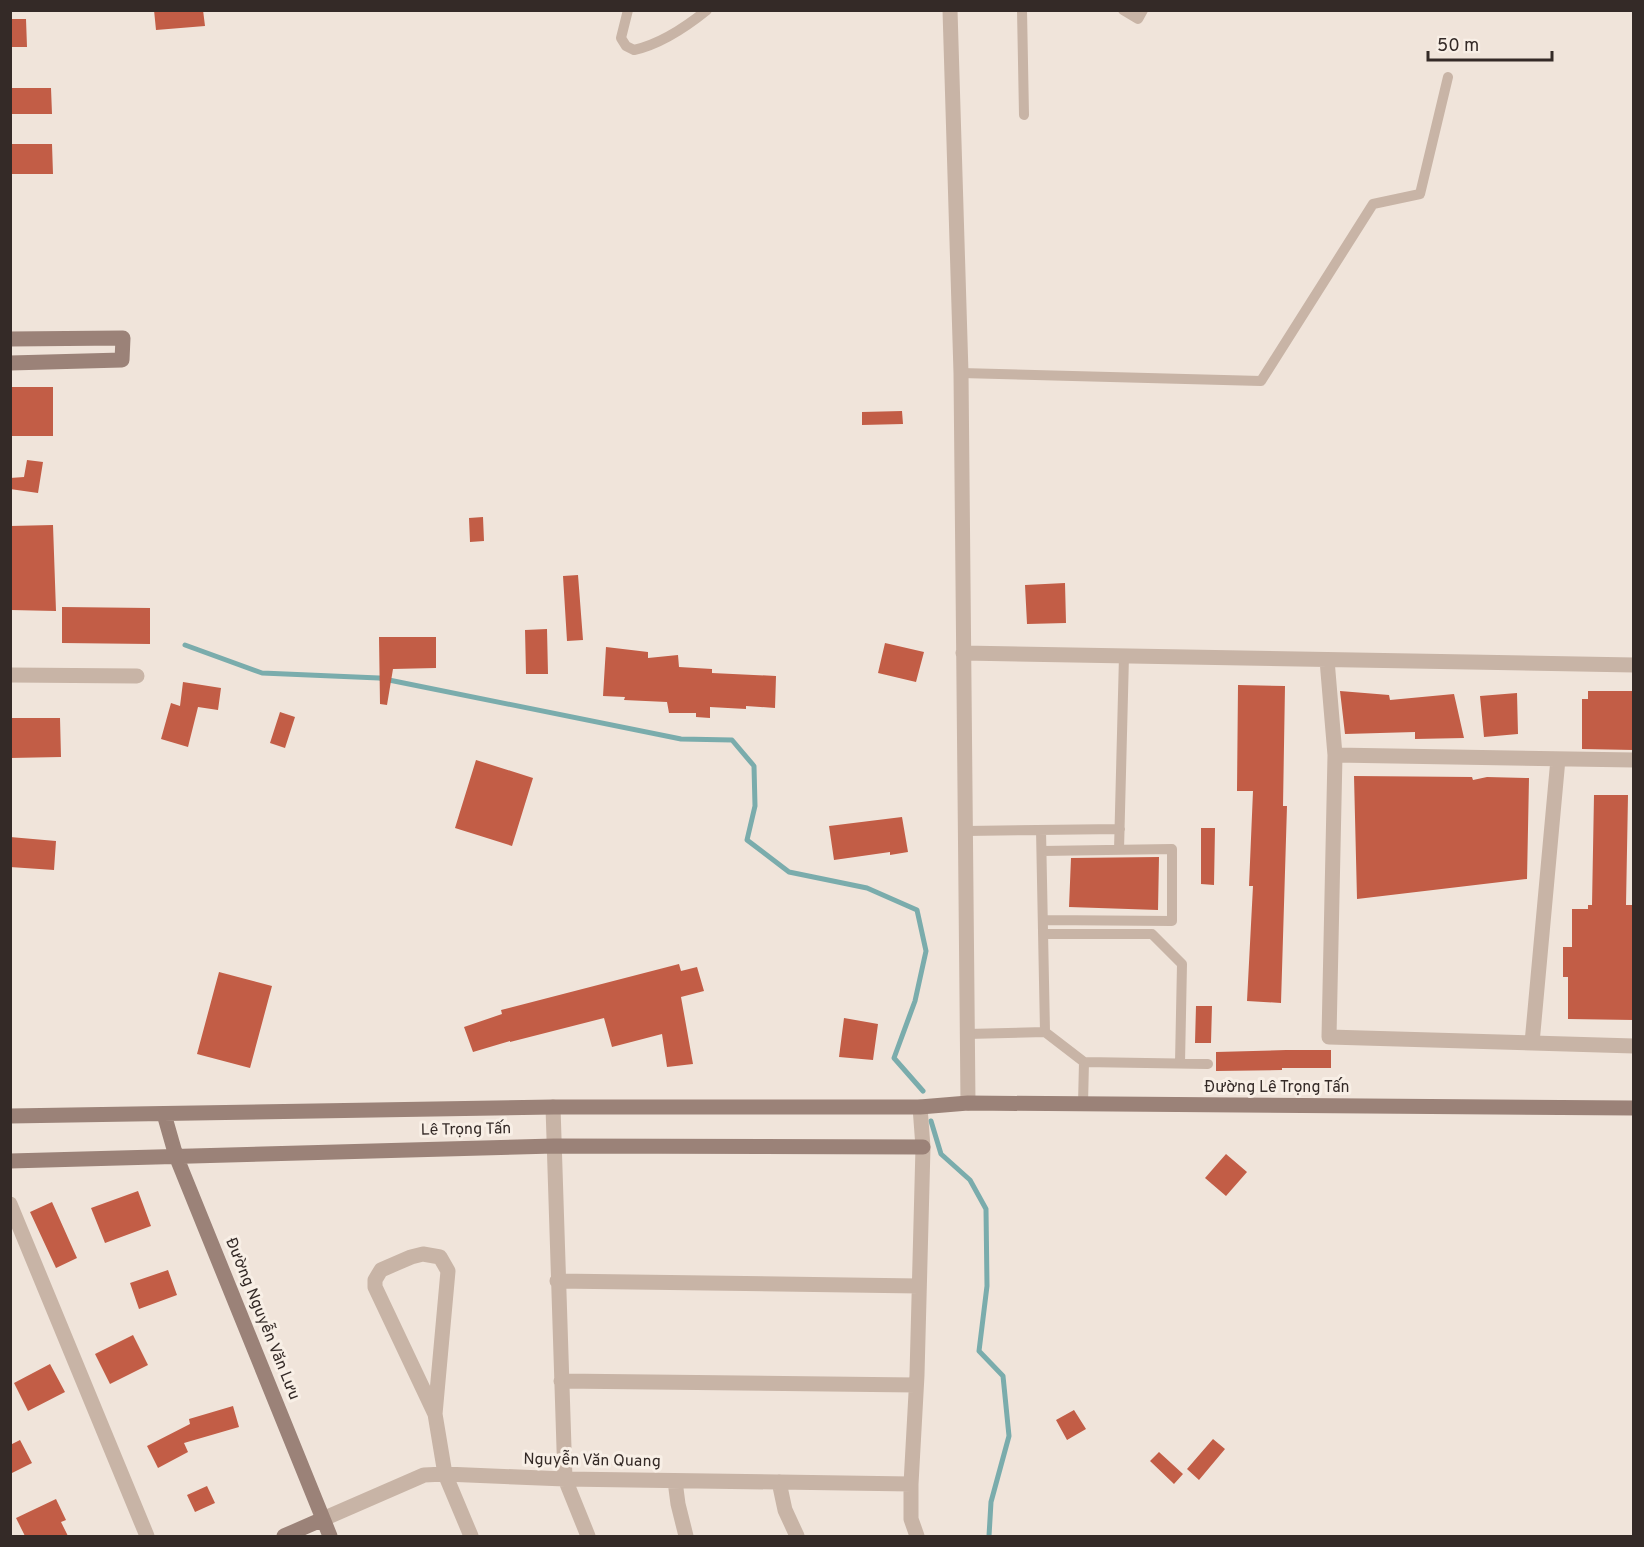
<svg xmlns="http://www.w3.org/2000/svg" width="1644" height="1547" font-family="Overpass,sans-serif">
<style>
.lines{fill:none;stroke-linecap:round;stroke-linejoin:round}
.stream{stroke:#7aacac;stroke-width:5}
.building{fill:#c25d46}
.lane{stroke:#c8b4a6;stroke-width:10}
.street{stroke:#c8b4a6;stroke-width:15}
.secondary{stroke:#9b8278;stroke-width:15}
.labels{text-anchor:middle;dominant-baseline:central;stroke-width:6;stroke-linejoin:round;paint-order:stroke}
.street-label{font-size:16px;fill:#342a27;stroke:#f8efe6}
</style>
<rect width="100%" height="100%" fill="#f0e4da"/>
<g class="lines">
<!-- stream -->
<path class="stream" d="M 185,645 L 262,673 L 379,678 L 681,739 L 732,740 L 754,766 L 755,806 L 747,840 L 789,872 L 867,888 L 917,910 L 926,951 L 915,1001 L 894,1058 L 923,1091
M 931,1121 L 941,1154 L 970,1180 L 986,1209 L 987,1286 L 979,1351 L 1003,1376 L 1009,1436 L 991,1502 L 989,1536"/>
</g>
<!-- building -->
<path class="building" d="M 154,10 L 203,10 L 205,26 L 156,30 Z
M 10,19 L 26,19 L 27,47 L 10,47 Z
M 10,88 L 51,88 L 52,114 L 10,114 Z
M 10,144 L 52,144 L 53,174 L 10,174 Z
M 10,387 L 53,387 L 53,436 L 10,436 Z
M 902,411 L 903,424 L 862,425 L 862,412 Z
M 27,460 L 43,462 L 38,493 L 10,489 L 10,478 L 24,477 Z
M 483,517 L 484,541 L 470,542 L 469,518 Z
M 53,525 L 56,611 L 11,610 L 10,526 Z
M 578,575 L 583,640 L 567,641 L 563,576 Z
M 1065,583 L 1066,623 L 1027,624 L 1025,585 Z
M 62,607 L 150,608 L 150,644 L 62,643 Z
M 547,629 L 548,674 L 526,674 L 525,630 Z
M 379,637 L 436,637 L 436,668 L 393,669 L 387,705 L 380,704 Z
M 885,643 L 924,652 L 916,682 L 878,673 Z
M 606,647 L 648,652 L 648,658 L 678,655 L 679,667 L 712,669 L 712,673 L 776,676 L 775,708 L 746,706 L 746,709 L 710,707 L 710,718 L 696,717 L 696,713 L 669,713 L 667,702 L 624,700 L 625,697 L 603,696 Z
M 183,682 L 221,688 L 218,710 L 198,707 L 188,747 L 161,739 L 171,703 L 180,706 Z
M 1238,685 L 1285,686 L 1283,806 L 1287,806 L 1281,1003 L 1247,1001 L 1253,886 L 1249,886 L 1253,791 L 1237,791 Z
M 1340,691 L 1389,695 L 1390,700 L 1454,694 L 1464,738 L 1415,739 L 1415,732 L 1345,734 Z
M 1588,691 L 1633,691 L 1634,750 L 1582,749 L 1582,699 L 1588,699 Z
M 1517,693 L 1518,734 L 1484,737 L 1480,696 Z
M 280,712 L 295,717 L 285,748 L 270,743 Z
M 10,718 L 60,718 L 61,757 L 10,758 Z
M 476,760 L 533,778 L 512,846 L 455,828 Z
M 1354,776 L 1472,777 L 1473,780 L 1487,777 L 1529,778 L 1527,879 L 1357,899 Z
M 1594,795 L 1628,795 L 1626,905 L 1634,905 L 1634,1020 L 1568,1019 L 1568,977 L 1563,977 L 1563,947 L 1572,947 L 1572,909 L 1588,909 L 1588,905 L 1592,905 Z
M 902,817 L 908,852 L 890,855 L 890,852 L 834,860 L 829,826 Z
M 1201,828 L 1215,828 L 1214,885 L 1201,884 Z
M 10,837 L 56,841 L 54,870 L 10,867 Z
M 1159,857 L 1158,910 L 1069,907 L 1071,858 Z
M 679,964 L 681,971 L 697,967 L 704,991 L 681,997 L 693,1064 L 667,1067 L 662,1034 L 612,1047 L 604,1018 L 510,1042 L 510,1041 L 473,1052 L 464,1027 L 502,1014 L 501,1010 Z
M 219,972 L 272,986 L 250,1068 L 197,1054 Z
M 1196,1006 L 1212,1006 L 1211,1043 L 1195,1043 Z
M 844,1018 L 878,1024 L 873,1060 L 839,1057 Z
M 1286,1050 L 1331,1050 L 1331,1068 L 1282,1068 L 1282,1070 L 1216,1071 L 1216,1052 Z
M 1226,1154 L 1247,1172 L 1226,1196 L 1205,1178 Z
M 138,1191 L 151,1226 L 105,1243 L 91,1208 Z
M 52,1202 L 77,1258 L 56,1268 L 30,1212 Z
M 168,1270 L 177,1295 L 139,1309 L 130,1283 Z
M 133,1335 L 148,1365 L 110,1384 L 95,1354 Z
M 50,1364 L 65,1392 L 28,1411 L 14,1383 Z
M 233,1406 L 239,1427 L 184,1443 L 188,1452 L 158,1468 L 147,1446 L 190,1424 L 189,1419 Z
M 1074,1410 L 1086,1429 L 1067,1440 L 1056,1420 Z
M 1213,1439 L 1225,1449 L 1199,1480 L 1187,1469 Z
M 20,1440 L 32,1463 L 10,1474 L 10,1445 Z
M 1159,1452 L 1183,1474 L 1174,1484 L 1150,1461 Z
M 207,1486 L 215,1503 L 195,1512 L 187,1495 Z
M 56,1499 L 66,1520 L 61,1522 L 68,1536 L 25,1536 L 16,1518 Z"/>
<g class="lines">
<!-- lane -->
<path class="lane" d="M 628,10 L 621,38 L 626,46 L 634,50 C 661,44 686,27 707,10
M 1022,10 L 1024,115
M 1123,10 L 1138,19 L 1143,10
M 961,373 L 1261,381 L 1373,204 L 1420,194 L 1448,77
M 1041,830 L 1045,1032 L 1084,1062 L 1208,1064
M 966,831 L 1120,829
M 1119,850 L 1124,656
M 1042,851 L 1172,849 L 1172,921 L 1043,920
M 1043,934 L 1152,934 L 1182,964 L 1180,1063
M 967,1034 L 1045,1032
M 1083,1104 L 1084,1062"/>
<!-- street -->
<path class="street" d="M 950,10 L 961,373 L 968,1103
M 963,653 L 1634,665
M 1327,660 L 1335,755 L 1329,1037 L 1634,1046
M 10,675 L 137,676
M 1335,755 L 1634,760
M 1532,1043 L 1558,759
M 553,1107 L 565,1479 L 588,1536
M 10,1204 L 147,1536
M 557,1281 L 919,1286
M 561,1381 L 916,1385
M 435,1414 L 375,1287 L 375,1280 L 381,1270 L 411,1257 L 423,1254 L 440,1257 L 448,1271 L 435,1414 L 445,1474 L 471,1536
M 675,1481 L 678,1504 L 686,1536
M 779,1482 L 785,1510 L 797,1536
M 323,1519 L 424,1475 L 445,1474 L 565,1479 L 911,1484
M 917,1536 L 911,1519 L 911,1484 L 917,1375 L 923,1147 L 920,1107"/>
<!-- secondary -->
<path class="secondary" d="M 10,339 L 123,338 L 122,360 L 10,363
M 164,1114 L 176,1156 L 330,1536
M 10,1116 L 553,1107 L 920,1107 L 968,1103 L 1634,1108
M 10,1161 L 554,1146 L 923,1147
M 284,1536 L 323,1519"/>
</g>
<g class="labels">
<!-- street labels -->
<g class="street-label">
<text x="1277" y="1088">Đường Lê Trọng Tấn</text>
<text transform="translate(466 1130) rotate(-1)">Lê Trọng Tấn</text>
<text transform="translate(262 1319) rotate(68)">Đường Nguyễn Văn Lưu</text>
<text transform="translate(592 1461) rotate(1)">Nguyễn Văn Quang</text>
</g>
</g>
<!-- border -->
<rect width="1644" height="1547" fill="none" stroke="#342a27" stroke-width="24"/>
<!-- scale -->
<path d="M1428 51v9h124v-9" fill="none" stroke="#342a27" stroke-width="3"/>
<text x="1437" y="51" font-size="18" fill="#342a27" stroke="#f8efe6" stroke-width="4.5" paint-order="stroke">50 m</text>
</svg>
